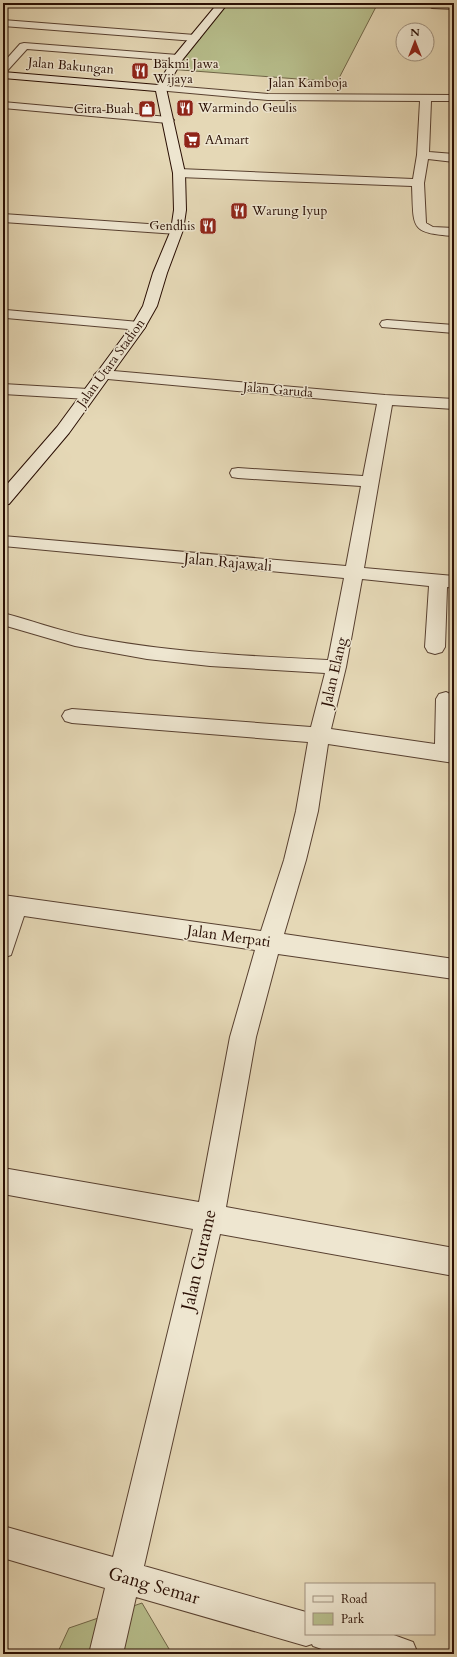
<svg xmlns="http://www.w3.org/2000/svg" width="457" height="1657" font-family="Cardo,serif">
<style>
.green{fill:#b7be8c;stroke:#706648}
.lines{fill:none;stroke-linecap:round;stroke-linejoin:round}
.street-casing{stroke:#584030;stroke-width:2}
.secondary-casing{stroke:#290e03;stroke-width:2}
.street{fill:#eee6d0;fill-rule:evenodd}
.secondary{fill:#eee6d0;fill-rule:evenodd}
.labels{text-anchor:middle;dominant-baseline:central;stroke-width:3;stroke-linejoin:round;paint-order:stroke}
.far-poi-label{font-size:13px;fill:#290e03;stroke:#eee6d0;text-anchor:start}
.far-street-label{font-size:13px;fill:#290e03;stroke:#eee6d0}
.street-label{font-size:15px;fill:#290e03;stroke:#eee6d0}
.near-street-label{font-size:18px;fill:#290e03;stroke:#eee6d0}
</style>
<rect width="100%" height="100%" fill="#e5d8b6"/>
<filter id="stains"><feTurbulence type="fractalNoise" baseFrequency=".005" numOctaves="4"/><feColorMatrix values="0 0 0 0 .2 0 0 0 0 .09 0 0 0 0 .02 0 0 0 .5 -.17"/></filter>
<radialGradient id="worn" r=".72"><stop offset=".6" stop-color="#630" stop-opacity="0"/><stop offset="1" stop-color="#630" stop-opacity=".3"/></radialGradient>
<!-- green -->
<path class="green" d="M 219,3 L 378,3 L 337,82 L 168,69 Z
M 142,1603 L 172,1654 L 57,1654 L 69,1628 Z"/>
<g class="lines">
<defs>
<path id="street" d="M 429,3 L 454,3 L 454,9 L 432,8 L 427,5 Z
M 3,20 L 195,35 L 200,38 L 195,41 L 3,26 Z
M 24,43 L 178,55 L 183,58 L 178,61 L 27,49 L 7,71 L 3,72 L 3,63 L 20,44 Z
M 161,85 L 268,94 L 454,95 L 454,101 L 431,101 L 429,152 L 454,154 L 454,162 L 428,159 L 424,183 L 426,223 L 433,227 L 454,228 L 454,236 C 409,233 414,228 412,186 L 179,177 L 173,173 L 179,169 L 413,179 L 417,155 L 420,101 L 268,100 L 157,90 L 156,88 L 157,86 Z
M 3,102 L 168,117 L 174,120 L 168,123 L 3,108 Z
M 3,214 L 177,226 L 183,230 L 177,234 L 3,222 Z
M 6,310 L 139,322 L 144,323 L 146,326 L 144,329 L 139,330 L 6,318 L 3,317 L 3,311 Z
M 387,320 L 454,325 L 454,333 L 382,327 L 380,324 L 382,321 Z
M 102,370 L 385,395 L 454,399 L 454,409 L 392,405 L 364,568 L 454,576 L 454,588 L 447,587 L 445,647 L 442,652 L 435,654 L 428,652 L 425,647 L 429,586 L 362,579 L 346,667 L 331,729 L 435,744 L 436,699 L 439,694 L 446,692 L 454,696 L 454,763 L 328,744 L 318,811 L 306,860 L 284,934 L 454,959 L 454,979 L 278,954 L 256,1037 L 226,1207 L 454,1248 L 454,1276 L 220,1234 L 144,1566 L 306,1612 L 306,1634 L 391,1634 L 413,1642 L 418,1654 L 336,1654 L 313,1646 L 312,1644 L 306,1646 L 136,1597 L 123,1654 L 89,1654 L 105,1588 L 3,1558 L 3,1526 L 113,1557 L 193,1229 L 3,1194 L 3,1168 L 199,1202 L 230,1037 L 255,950 L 24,916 L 11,955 L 3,958 L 3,895 L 261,931 L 284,860 L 296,811 L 308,742 L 72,723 L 65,721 L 62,716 L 65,711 L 72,709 L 311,727 L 325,673 L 210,666 L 147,659 L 75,646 L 3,625 L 3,613 C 30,620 57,630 85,636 C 165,652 247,656 328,660 L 344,578 L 3,546 L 3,536 L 346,566 L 361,486 L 238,478 L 232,477 L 230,473 L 232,469 L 238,468 L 363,476 L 377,404 L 97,378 L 94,375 L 97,372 Z
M 3,384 L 88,389 L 93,391 L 96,394 L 93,397 L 88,399 L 3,394 Z"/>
<path id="secondary" d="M 218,3 L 228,3 L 183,59 L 166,88 L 185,173 L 186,210 L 183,230 L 167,273 L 157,306 L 144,329 L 69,433 L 9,504 L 3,505 L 3,489 L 57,427 L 132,325 L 143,306 L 153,273 L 171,230 L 174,210 L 173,173 L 156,91 L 3,78 L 3,72 L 158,85 L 174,56 Z"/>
</defs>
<!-- street casing -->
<use href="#street" class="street-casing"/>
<!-- secondary casing -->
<use href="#secondary" class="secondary-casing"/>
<!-- street -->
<use href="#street" class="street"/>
<!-- secondary -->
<use href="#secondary" class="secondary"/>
</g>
<!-- icons -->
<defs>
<symbol id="restaurant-square" viewBox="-11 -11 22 22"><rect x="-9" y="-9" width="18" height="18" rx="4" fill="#8f2418" stroke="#eee6d0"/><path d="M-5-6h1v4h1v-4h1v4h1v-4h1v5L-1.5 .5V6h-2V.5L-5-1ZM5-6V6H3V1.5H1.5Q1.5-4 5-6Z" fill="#fff"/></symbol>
<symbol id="shop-square" viewBox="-11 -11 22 22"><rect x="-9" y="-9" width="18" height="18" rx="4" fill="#8f2418" stroke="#eee6d0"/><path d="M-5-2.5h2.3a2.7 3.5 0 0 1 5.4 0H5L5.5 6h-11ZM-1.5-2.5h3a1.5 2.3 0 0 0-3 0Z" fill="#fff"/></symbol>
<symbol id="supermarket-square" viewBox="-11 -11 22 22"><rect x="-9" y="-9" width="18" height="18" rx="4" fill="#8f2418" stroke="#eee6d0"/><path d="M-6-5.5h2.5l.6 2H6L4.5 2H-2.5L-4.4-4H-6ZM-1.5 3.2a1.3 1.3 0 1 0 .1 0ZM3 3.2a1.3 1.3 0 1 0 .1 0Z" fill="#fff"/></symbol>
</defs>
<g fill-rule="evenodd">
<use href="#restaurant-square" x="130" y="61" width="20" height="20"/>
<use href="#restaurant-square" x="175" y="98" width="20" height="20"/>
<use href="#shop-square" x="137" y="99" width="20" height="20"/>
<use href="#supermarket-square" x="182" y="130" width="20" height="20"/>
<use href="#restaurant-square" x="229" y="201" width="20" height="20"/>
<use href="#restaurant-square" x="198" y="216" width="20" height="20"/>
</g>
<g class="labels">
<!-- far-poi labels -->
<g class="far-poi-label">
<text x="153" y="64">Bakmi Jawa<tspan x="153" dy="15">Wijaya</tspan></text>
<text x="198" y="108">Warmindo Geulis</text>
<text x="134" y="109" text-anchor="end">Citra Buah</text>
<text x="205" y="140">AAmart</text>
<text x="252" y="211">Warung Iyup</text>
<text x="195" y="226" text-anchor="end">Gendhis</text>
</g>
<!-- far-street labels -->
<g class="far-street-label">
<text transform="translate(71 66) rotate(5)">Jalan Bakungan</text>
<text x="308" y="83">Jalan Kamboja</text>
<text transform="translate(111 363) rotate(-54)">Jalan Utara Stadion</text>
<text transform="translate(278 390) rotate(5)">Jalan Garuda</text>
</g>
<!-- street labels -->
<g class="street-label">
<text transform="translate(228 562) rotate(5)">Jalan Rajawali</text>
<text transform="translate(334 672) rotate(-77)">Jalan Elang</text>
<text transform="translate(229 936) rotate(8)">Jalan Merpati</text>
</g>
<!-- near-street labels -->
<g class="near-street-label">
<text transform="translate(199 1260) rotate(-77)">Jalan Gurame</text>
<text transform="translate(154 1586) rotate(16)">Gang Semar</text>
</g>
</g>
<!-- margin -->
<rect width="457" height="1657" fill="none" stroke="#e5d8b6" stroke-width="16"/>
<rect x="4" y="4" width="449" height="1649" fill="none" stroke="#290e03" stroke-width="2"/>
<rect x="8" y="8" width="441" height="1641" fill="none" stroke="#290e03"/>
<!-- legend -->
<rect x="305" y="1583" width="130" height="52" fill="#eee6d0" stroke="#9f907e"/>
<rect x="313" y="1596" width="20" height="6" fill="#eee6d0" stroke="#9f907e"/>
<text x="341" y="1603" font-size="12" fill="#290e03">Road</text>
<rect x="313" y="1613" width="20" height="12" fill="#b7be8c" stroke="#9f907e"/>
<text x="341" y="1623" font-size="12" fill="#290e03">Park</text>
<!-- north arrow -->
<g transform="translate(415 42)"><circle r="19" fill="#eee6d0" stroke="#9f907e"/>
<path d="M0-3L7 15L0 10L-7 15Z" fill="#8f2418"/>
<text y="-6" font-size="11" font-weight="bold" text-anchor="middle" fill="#290e03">N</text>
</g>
<rect width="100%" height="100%" filter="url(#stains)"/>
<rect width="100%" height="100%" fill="url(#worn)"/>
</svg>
